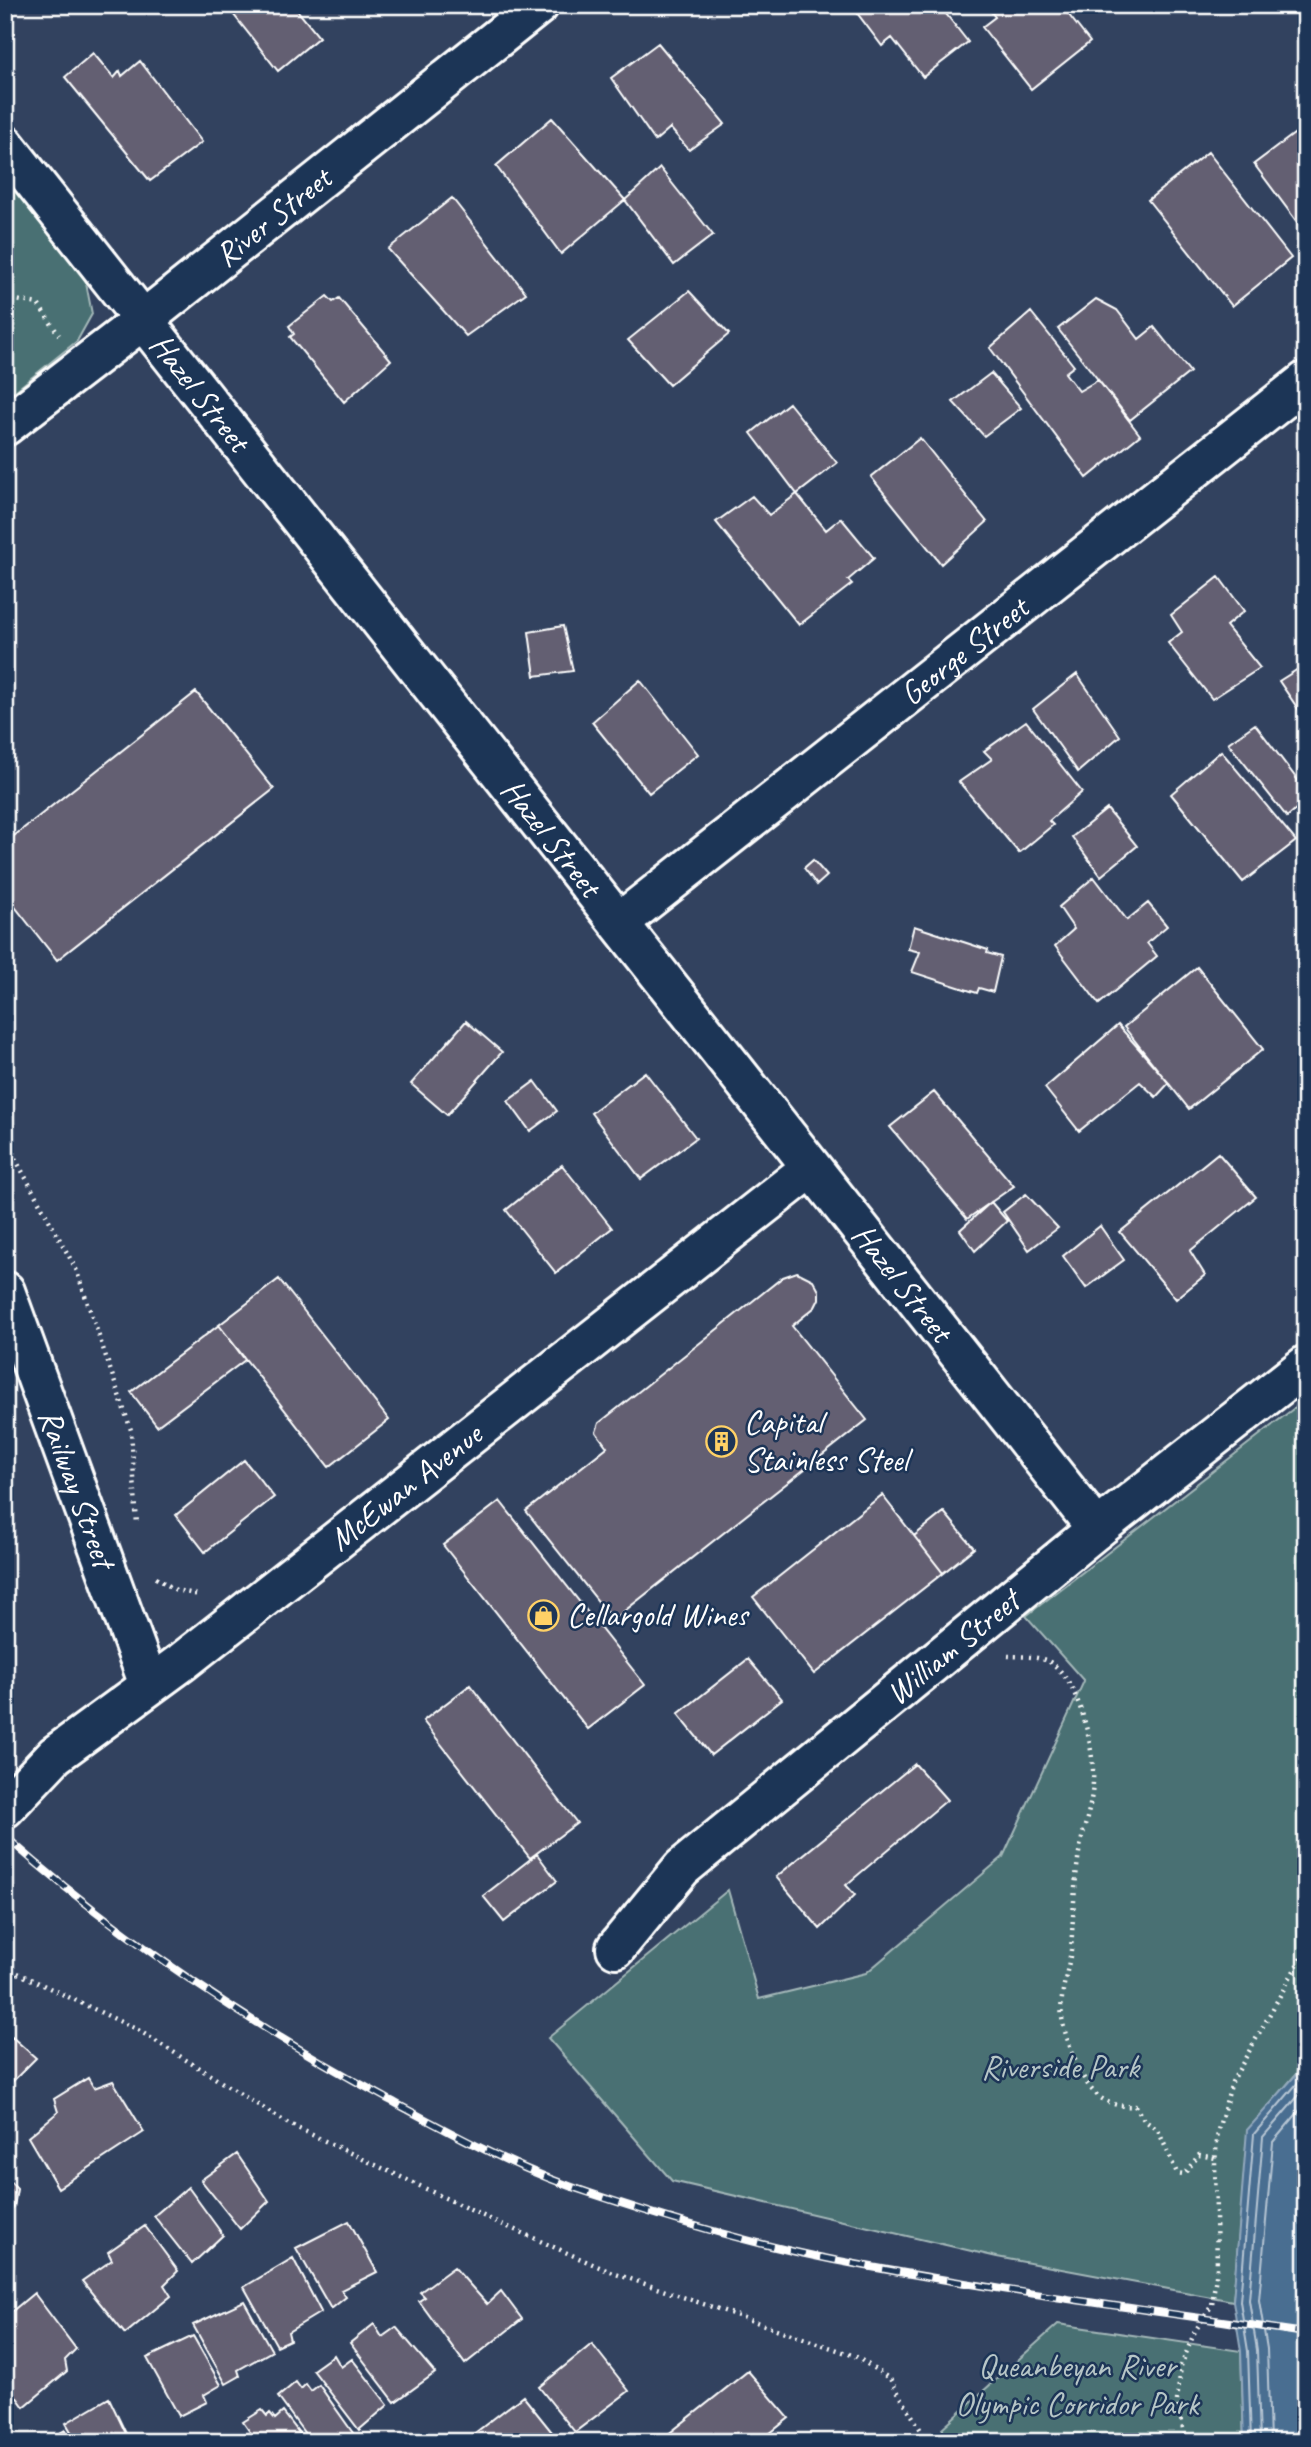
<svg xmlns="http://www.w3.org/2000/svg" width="1311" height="2447" font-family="Caveat,sans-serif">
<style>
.green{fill:#4a7073;stroke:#a4b8b9;stroke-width:2}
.water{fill:#496e91;stroke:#92a8bd;stroke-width:2}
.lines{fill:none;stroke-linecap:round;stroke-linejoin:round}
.shore{stroke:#b6c5d3;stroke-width:2}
.building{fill:#645f72;stroke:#fff;stroke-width:2}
.minor-casing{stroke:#fff;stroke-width:44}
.path{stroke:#fff;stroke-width:4.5;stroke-dasharray:2 5;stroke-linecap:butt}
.minor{stroke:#1d3557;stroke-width:38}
.rail-casing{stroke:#fff;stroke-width:8}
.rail{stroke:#1d3557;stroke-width:5;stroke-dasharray:16;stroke-linecap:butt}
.labels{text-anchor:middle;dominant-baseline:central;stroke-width:5;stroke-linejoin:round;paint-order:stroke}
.street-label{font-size:33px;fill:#fff;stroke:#1d3557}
.poi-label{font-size:33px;fill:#fff;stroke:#1d3557;text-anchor:start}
.park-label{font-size:33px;fill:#b7c6c7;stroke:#1d3557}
</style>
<rect width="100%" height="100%" fill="#32425f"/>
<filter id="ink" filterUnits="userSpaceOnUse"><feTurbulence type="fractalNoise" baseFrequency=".0143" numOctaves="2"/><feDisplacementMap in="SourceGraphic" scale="14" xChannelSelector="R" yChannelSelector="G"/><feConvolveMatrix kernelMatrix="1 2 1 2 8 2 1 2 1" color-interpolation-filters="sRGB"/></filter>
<g filter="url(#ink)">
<!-- green -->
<path class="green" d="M 5,177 L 85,278 L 92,314 L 77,341 L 5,399 Z
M 1306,1399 L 1306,2057 L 1302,2067 L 1248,2130 L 1233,2301 L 997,2257 L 672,2181 L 548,2038 L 728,1890 L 759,1999 L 866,1973 L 1003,1857 L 1084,1681 L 1026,1616 Z
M 1058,2324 L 1241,2351 L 1244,2442 L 949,2442 L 942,2428 Z"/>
<!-- water -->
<path class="water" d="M 1306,2057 L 1306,2442 L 1244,2442 L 1241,2351 L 1233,2301 L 1247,2130 L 1302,2068 Z"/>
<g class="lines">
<!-- shore -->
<path class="shore" d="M 1251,2442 L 1248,2351 L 1240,2301 L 1254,2134 L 1306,2073
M 1260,2442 L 1257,2350 L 1249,2300 L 1263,2137 L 1306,2087
M 1270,2442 L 1267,2349 L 1259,2300 L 1273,2142 L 1306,2103"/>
</g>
<!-- building -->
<path class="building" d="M 226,5 L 293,5 L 319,37 L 278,71 Z
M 851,5 L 939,5 L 968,42 L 923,77 L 892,38 L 882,46 Z
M 986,5 L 1061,5 L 1090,42 L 1031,89 L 982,27 L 995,17 Z
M 658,43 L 725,124 L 689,150 L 670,128 L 655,141 L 611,78 Z
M 93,53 L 114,78 L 120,71 L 122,76 L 140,61 L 202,142 L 150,181 L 65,77 Z
M 552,118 L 625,200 L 561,254 L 496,166 Z
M 1306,125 L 1306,227 L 1303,230 L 1254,164 Z
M 1208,152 L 1291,258 L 1232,306 L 1148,200 Z
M 660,168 L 713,235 L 674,265 L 625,200 Z
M 452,198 L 526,293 L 466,336 L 388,249 Z
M 689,291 L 729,334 L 669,385 L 628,340 Z
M 327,296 L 333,302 L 339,298 L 391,360 L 344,402 L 290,337 L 294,334 L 289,326 Z
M 1096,299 L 1117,310 L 1139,339 L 1154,327 L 1190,372 L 1130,420 L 1058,329 Z
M 1031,312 L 1074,366 L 1065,373 L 1079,391 L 1098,380 L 1140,435 L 1087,478 L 990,348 Z
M 991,373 L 1021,408 L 984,436 L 953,402 Z
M 789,403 L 837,463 L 797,494 L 751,433 Z
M 920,438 L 987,522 L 941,564 L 871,477 Z
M 797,494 L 826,530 L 841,518 L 874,558 L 848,580 L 852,584 L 799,625 L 716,522 L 752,496 L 769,515 Z
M 1219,577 L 1244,611 L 1226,626 L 1260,668 L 1212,699 L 1168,643 L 1182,632 L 1171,615 Z
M 563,626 L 573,671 L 535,676 L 529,632 Z
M 1306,664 L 1306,719 L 1305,719 L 1279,681 Z
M 1077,674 L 1120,736 L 1078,772 L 1033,709 Z
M 640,680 L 698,754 L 649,793 L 592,722 Z
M 196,692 L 274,789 L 57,960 L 5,894 L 5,843 Z
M 1026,721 L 1082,792 L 1049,821 L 1053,825 L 1019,853 L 959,782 L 992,759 L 984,751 Z
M 1255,724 L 1306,791 L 1306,800 L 1287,817 L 1228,743 Z
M 1221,751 L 1296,841 L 1243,882 L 1171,794 Z
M 1107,809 L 1137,846 L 1101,876 L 1072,837 Z
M 813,860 L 827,876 L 817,885 L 804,868 Z
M 1094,877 L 1127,920 L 1148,903 L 1167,926 L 1147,943 L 1157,956 L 1099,1004 L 1055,946 L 1074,929 L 1059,907 Z
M 914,926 L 988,950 L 987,953 L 1001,957 L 993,992 L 979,988 L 977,993 L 912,972 L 920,952 L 908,949 Z
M 1197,967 L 1263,1049 L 1189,1109 L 1124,1027 Z
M 466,1021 L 502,1052 L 447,1115 L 411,1084 Z
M 1118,1025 L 1169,1083 L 1156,1097 L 1140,1082 L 1079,1131 L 1045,1088 Z
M 645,1072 L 696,1138 L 641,1179 L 591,1113 Z
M 535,1081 L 557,1111 L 530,1131 L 508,1101 Z
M 934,1092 L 1014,1186 L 967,1219 L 890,1127 Z
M 1218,1153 L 1256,1197 L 1190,1251 L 1205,1275 L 1176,1299 L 1120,1232 Z
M 562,1165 L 612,1228 L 556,1273 L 506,1210 Z
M 1026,1194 L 1058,1228 L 1029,1250 L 1003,1212 Z
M 991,1202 L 1007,1221 L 975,1251 L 960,1230 Z
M 1100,1226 L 1124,1260 L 1086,1288 L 1063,1256 Z
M 797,1272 L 813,1280 L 819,1291 L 819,1299 L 815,1307 L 792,1326 L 867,1420 L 613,1620 L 526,1511 L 607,1447 L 596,1432 L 599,1423 L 783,1277 Z
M 279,1279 L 389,1420 L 329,1467 L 219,1325 Z
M 219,1325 L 245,1360 L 157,1426 L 131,1392 Z
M 244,1460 L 274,1497 L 205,1552 L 176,1515 Z
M 882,1495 L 943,1573 L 814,1674 L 753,1597 Z
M 500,1501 L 645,1685 L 588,1729 L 443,1545 Z
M 944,1512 L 974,1548 L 943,1573 L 914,1536 Z
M 748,1659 L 782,1699 L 711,1755 L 678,1714 Z
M 470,1685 L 577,1823 L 530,1858 L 423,1721 Z
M 915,1764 L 947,1800 L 846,1885 L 855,1895 L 820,1929 L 776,1877 Z
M 537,1854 L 557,1881 L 504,1922 L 483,1896 Z
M 12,2037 L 36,2058 L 5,2089 L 5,2039 L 8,2042 Z
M 88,2078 L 94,2088 L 113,2081 L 144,2132 L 58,2188 L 28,2137 L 58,2112 L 54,2099 Z
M 237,2154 L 269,2201 L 240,2229 L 201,2180 Z
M 5,2176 L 17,2189 L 14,2207 L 5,2214 Z
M 188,2187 L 223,2235 L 192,2264 L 154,2216 Z
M 349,2221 L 377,2272 L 341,2290 L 346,2297 L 331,2309 L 296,2248 Z
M 145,2226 L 178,2271 L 164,2285 L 171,2296 L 125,2334 L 82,2281 L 112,2260 L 108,2252 Z
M 293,2258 L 321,2312 L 288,2332 L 290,2340 L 277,2346 L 244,2287 Z
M 454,2267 L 487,2304 L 501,2291 L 522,2319 L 465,2364 L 419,2301 L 425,2297 L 420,2292 Z
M 34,2293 L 76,2349 L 65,2360 L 67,2371 L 24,2407 L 5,2381 L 5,2338 L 10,2334 L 5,2317 Z
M 244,2301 L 272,2351 L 238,2370 L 240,2376 L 226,2384 L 193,2325 Z
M 374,2324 L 382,2337 L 396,2327 L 435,2373 L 395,2402 L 350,2343 Z
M 193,2336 L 221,2385 L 204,2395 L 207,2402 L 179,2416 L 147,2358 Z
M 592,2344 L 629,2391 L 575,2432 L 539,2387 Z
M 334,2355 L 341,2367 L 352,2359 L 388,2405 L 359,2430 L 313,2370 Z
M 748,2371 L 789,2418 L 759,2442 L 671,2442 L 666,2436 Z
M 296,2382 L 301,2389 L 306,2384 L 311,2391 L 319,2385 L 353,2433 L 342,2442 L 311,2442 L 278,2397 Z
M 523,2396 L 560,2442 L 475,2442 L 471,2436 Z
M 109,2398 L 130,2442 L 77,2442 L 66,2423 Z
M 262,2410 L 267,2416 L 270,2413 L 275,2419 L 283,2412 L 306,2442 L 257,2442 L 243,2422 Z
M 65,2430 L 72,2442 L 44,2442 Z"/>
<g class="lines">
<defs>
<g id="minor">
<path id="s1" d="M 5,145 L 1097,1529"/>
<path id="s2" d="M 5,426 L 143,320 L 539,5"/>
<path id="s3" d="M 620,922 L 1306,381"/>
<path id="s4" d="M 5,1291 L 149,1685"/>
<path id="s5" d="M 5,1808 L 55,1755 L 182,1662 L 811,1168"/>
<path id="s6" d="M 616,1948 L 682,1868 L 1097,1529 L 1306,1365"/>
</g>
</defs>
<!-- minor casing -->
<use href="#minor" class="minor-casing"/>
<!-- path -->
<path class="path" d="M 5,298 L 38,304 L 59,335
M 5,1140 L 76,1269 L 131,1430 L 137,1525
M 156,1578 L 176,1590 L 199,1595
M 1008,1656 C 1022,1657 1042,1655 1054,1665 C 1080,1685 1095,1751 1093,1782 C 1092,1808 1081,1834 1078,1860 C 1074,1890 1073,1920 1071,1950 C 1068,1973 1059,1994 1062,2018 C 1065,2036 1072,2052 1079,2068 C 1090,2094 1106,2108 1135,2106 L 1144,2120 L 1158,2130 L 1177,2173 L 1184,2174 L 1199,2155 L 1215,2158
M 5,1967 L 138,2030 L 287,2123 L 481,2215 L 613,2273 L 855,2356 L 890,2379 L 928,2442
M 1186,2442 L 1177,2401 L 1181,2366 L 1195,2331 L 1212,2305 L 1217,2268 L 1215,2162 L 1218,2130 L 1232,2082 L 1306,1949"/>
<!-- minor -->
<use href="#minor" class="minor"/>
<defs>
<path id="rail" d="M 5,1836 C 122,1940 249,2024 386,2098 C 453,2134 520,2171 593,2194 C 671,2220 753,2244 834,2260 C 990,2290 1148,2310 1306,2333"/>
</defs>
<!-- rail casing -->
<use href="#rail" class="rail-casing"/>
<!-- rail -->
<use href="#rail" class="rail"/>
</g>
</g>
<!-- icons -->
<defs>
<symbol id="building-ring" viewBox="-11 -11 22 22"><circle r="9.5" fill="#1d3557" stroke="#ffd166" stroke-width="1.5"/><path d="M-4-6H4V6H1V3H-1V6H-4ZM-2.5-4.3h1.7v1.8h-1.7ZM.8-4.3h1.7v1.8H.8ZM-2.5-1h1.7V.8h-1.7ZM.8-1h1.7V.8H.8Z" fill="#ffd166"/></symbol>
<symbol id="shop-ring" viewBox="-11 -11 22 22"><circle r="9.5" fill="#1d3557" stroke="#ffd166" stroke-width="1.5"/><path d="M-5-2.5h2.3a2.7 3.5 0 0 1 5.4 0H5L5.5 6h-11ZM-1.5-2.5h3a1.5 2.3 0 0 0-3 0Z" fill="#ffd166"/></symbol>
</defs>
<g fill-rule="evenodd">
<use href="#building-ring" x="704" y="1424" width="35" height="35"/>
<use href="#shop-ring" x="526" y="1598" width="35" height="35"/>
</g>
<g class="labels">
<!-- street labels -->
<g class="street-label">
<text stroke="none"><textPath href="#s2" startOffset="340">River Street</textPath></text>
<text stroke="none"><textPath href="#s1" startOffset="315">Hazel Street</textPath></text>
<text stroke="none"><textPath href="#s3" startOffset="438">George Street</textPath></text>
<text stroke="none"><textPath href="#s1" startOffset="882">Hazel Street</textPath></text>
<text stroke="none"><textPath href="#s1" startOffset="1449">Hazel Street</textPath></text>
<text stroke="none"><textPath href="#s5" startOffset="514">McEwan Avenue</textPath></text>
<text stroke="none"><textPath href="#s4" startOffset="210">Railway Street</textPath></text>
<text stroke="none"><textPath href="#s6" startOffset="453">William Street</textPath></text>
</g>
<!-- poi labels -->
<g class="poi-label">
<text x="744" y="1422">Capital<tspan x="744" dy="38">Stainless Steel</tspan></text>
<text x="567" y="1615">Cellargold Wines</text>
</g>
<!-- park labels -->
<g class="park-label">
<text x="1060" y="2067">Riverside Park</text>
<text x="1077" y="2366">Queanbeyan River<tspan x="1077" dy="38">Olympic Corridor Park</tspan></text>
</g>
</g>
<!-- margin -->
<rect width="1311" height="2447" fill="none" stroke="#1d3557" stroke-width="28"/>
<rect x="14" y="14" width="1283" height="2419" fill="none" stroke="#fff" stroke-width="2.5" filter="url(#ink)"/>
</svg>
